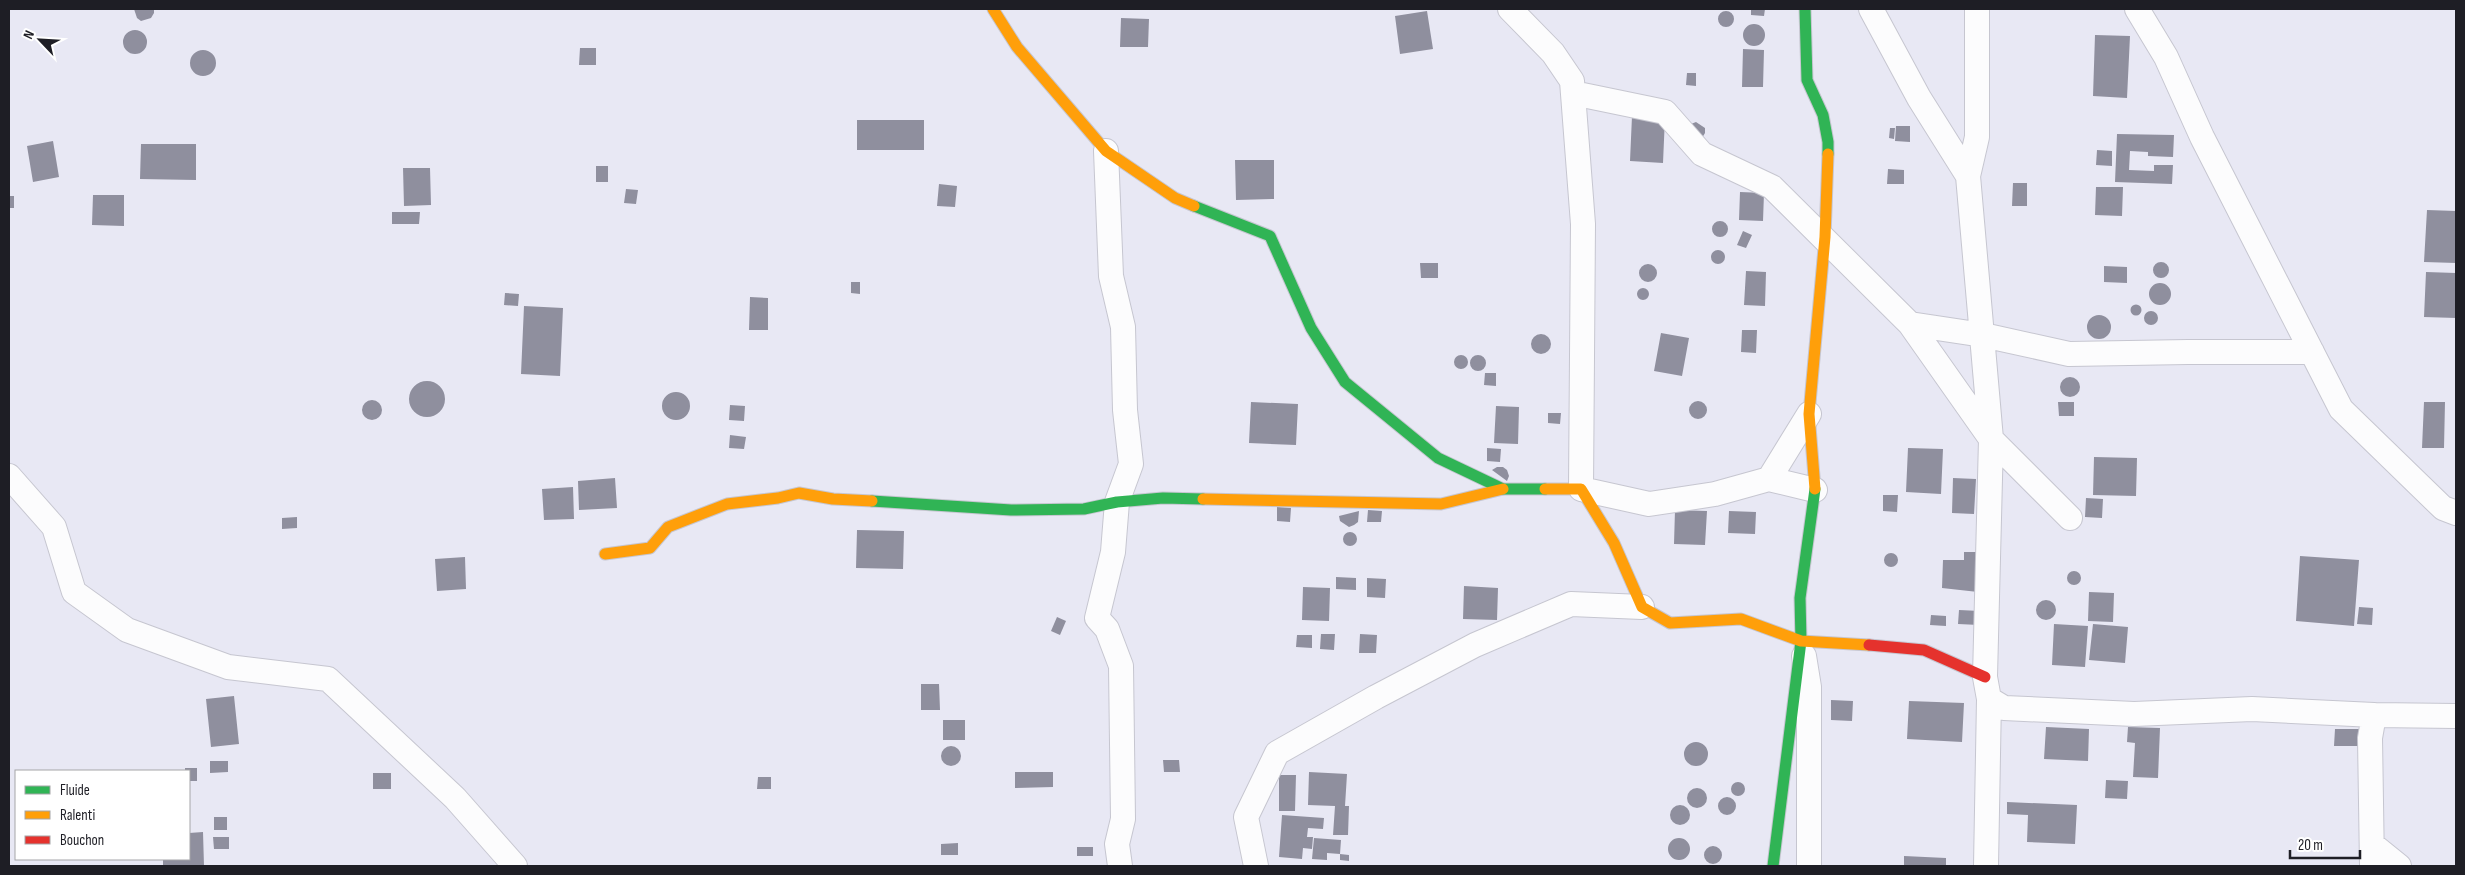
<svg xmlns="http://www.w3.org/2000/svg" width="2465" height="875" font-family="'Sofia Sans Condensed',sans-serif">
<style>
.building{fill:#8f8f9e}
.lines{fill:none;stroke-linecap:round;stroke-linejoin:round}
.street-casing{stroke:#c6c6d0;stroke-width:26}
.fast-casing{stroke:#c6c6d0;stroke-width:13}
.slow-casing{stroke:#c6c6d0;stroke-width:13}
.jam-casing{stroke:#c6c6d0;stroke-width:13}
.street{stroke:#fcfcfd;stroke-width:24}
.fast{stroke:#30b455;stroke-width:11}
.slow{stroke:#ff9f0a;stroke-width:11}
.jam{stroke:#e5322d;stroke-width:11}
</style>
<rect width="100%" height="100%" fill="#e8e8f4"/>
<!-- building -->
<path class="building" d="M 134,9 L 154,9 L 154,13 L 151,18 L 141,21 L 137,18 Z
M 1751,9 L 1765,9 L 1764,16 L 1751,15 Z
M 1427,11 L 1433,49 L 1400,54 L 1395,16 Z
M1718 19a8 8 0 1 1 16 0a8 8 0 1 1-16 0Z
M 1121,18 L 1149,19 L 1148,47 L 1120,47 Z
M1743 35a11 11 0 1 1 22 0a11 11 0 1 1-22 0Z
M123 42a12 12 0 1 1 24 0a12 12 0 1 1-24 0Z
M 2095,35 L 2130,36 L 2127,98 L 2093,96 Z
M 580,48 L 596,48 L 596,65 L 579,65 Z
M 1743,49 L 1764,50 L 1763,87 L 1742,87 Z
M190 63a13 13 0 1 1 26 0a13 13 0 1 1-26 0Z
M 1687,73 L 1696,73 L 1696,86 L 1686,85 Z
M 1632,116 L 1665,117 L 1663,163 L 1630,161 Z
M 857,120 L 924,120 L 924,150 L 857,150 Z
M 1696,122 L 1705,128 L 1705,133 L 1702,138 L 1691,124 Z
M 1896,126 L 1910,126 L 1910,142 L 1895,141 Z
M 1890,128 L 1895,128 L 1894,139 L 1889,138 Z
M 2117,134 L 2174,135 L 2173,157 L 2148,156 L 2148,152 L 2130,151 L 2129,170 L 2154,171 L 2154,165 L 2173,165 L 2172,184 L 2115,182 Z
M 53,141 L 59,177 L 33,182 L 27,146 Z
M 141,144 L 196,144 L 196,180 L 140,179 Z
M 2097,150 L 2112,151 L 2112,166 L 2096,165 Z
M 1235,160 L 1274,160 L 1274,199 L 1236,200 Z
M 596,166 L 608,166 L 608,182 L 596,182 Z
M 403,168 L 430,168 L 431,205 L 404,206 Z
M 1888,169 L 1904,170 L 1904,184 L 1887,184 Z
M 2013,183 L 2027,183 L 2027,206 L 2012,206 Z
M 939,184 L 957,186 L 955,207 L 937,206 Z
M 2096,187 L 2123,187 L 2122,216 L 2095,215 Z
M 626,189 L 638,190 L 636,204 L 624,203 Z
M 1740,192 L 1764,193 L 1763,221 L 1739,220 Z
M 93,195 L 124,195 L 124,226 L 92,225 Z
M 9,196 L 14,196 L 14,208 L 9,208 Z
M 2427,210 L 2456,211 L 2456,263 L 2424,262 Z
M 392,212 L 420,212 L 419,224 L 392,224 Z
M1712 229a8 8 0 1 1 16 0a8 8 0 1 1-16 0Z
M 1743,231 L 1752,235 L 1746,248 L 1737,245 Z
M1711 257a7 7 0 1 1 14 0a7 7 0 1 1-14 0Z
M2153 270a8 8 0 1 1 16 0a8 8 0 1 1-16 0Z
M 1420,263 L 1438,263 L 1438,278 L 1421,278 Z
M1639 273a9 9 0 1 1 18 0a9 9 0 1 1-18 0Z
M 2104,266 L 2127,267 L 2127,283 L 2104,282 Z
M 1746,271 L 1766,272 L 1765,306 L 1744,305 Z
M 2426,272 L 2456,273 L 2456,318 L 2424,317 Z
M 851,282 L 860,282 L 860,294 L 851,293 Z
M2149 294a11 11 0 1 1 22 0a11 11 0 1 1-22 0Z
M1637 294a6 6 0 1 1 12 0a6 6 0 1 1-12 0Z
M 505,293 L 519,294 L 518,306 L 504,305 Z
M 750,297 L 768,298 L 768,330 L 749,330 Z
M2130.5 310a5.5 5.5 0 1 1 11 0a5.5 5.5 0 1 1-11 0Z
M 524,306 L 563,308 L 560,376 L 521,374 Z
M2144 318a7 7 0 1 1 14 0a7 7 0 1 1-14 0Z
M2087 327a12 12 0 1 1 24 0a12 12 0 1 1-24 0Z
M 1742,330 L 1757,330 L 1756,353 L 1741,352 Z
M 1661,333 L 1689,338 L 1682,376 L 1654,371 Z
M1531 344a10 10 0 1 1 20 0a10 10 0 1 1-20 0Z
M1454 362a7 7 0 1 1 14 0a7 7 0 1 1-14 0Z
M1470 363a8 8 0 1 1 16 0a8 8 0 1 1-16 0Z
M 1485,373 L 1496,373 L 1496,386 L 1484,385 Z
M2060 387a10 10 0 1 1 20 0a10 10 0 1 1-20 0Z
M409 399a18 18 0 1 1 36 0a18 18 0 1 1-36 0Z
M662 406a14 14 0 1 1 28 0a14 14 0 1 1-28 0Z
M362 410a10 10 0 1 1 20 0a10 10 0 1 1-20 0Z
M1689 410a9 9 0 1 1 18 0a9 9 0 1 1-18 0Z
M 1251,402 L 1298,404 L 1296,445 L 1249,443 Z
M 2058,402 L 2074,402 L 2074,416 L 2059,416 Z
M 2424,402 L 2445,402 L 2444,448 L 2422,448 Z
M 730,405 L 745,406 L 744,421 L 729,420 Z
M 1496,406 L 1519,407 L 1518,444 L 1494,443 Z
M 1548,413 L 1561,413 L 1560,424 L 1548,423 Z
M 730,435 L 746,437 L 744,449 L 729,448 Z
M 1487,448 L 1501,449 L 1500,462 L 1487,461 Z
M 1908,448 L 1943,449 L 1941,494 L 1906,492 Z
M 2094,457 L 2137,458 L 2136,496 L 2093,495 Z
M 1497,467 L 1503,467 L 1507,470 L 1509,476 L 1507,481 L 1492,470 Z
M 615,478 L 617,508 L 579,510 L 578,481 Z
M 1953,478 L 1976,479 L 1974,514 L 1952,513 Z
M 573,487 L 574,519 L 544,520 L 542,489 Z
M 1883,495 L 1898,495 L 1897,512 L 1883,511 Z
M 2086,498 L 2103,499 L 2102,518 L 2085,517 Z
M 1277,507 L 1291,508 L 1290,522 L 1277,521 Z
M 1368,510 L 1382,511 L 1381,522 L 1367,522 Z
M 1675,510 L 1707,511 L 1705,545 L 1674,544 Z
M 1359,511 L 1358,522 L 1354,525 L 1349,527 L 1340,521 L 1339,516 Z
M 1729,511 L 1756,512 L 1755,534 L 1728,533 Z
M 297,517 L 297,528 L 282,529 L 282,518 Z
M 857,530 L 904,531 L 903,569 L 856,568 Z
M1343 539a7 7 0 1 1 14 0a7 7 0 1 1-14 0Z
M 1964,552 L 1980,552 L 1978,592 L 1942,588 L 1943,560 L 1964,560 Z
M1884 560a7 7 0 1 1 14 0a7 7 0 1 1-14 0Z
M 2300,556 L 2359,560 L 2354,626 L 2296,621 Z
M 465,557 L 466,589 L 437,591 L 435,559 Z
M2067 578a7 7 0 1 1 14 0a7 7 0 1 1-14 0Z
M 1336,577 L 1356,578 L 1356,590 L 1336,589 Z
M 1367,578 L 1386,579 L 1385,598 L 1367,597 Z
M 1464,586 L 1498,588 L 1497,620 L 1463,619 Z
M 1303,587 L 1330,588 L 1329,621 L 1302,620 Z
M 2089,592 L 2114,593 L 2113,622 L 2088,621 Z
M2036 610a10 10 0 1 1 20 0a10 10 0 1 1-20 0Z
M 2359,607 L 2373,608 L 2372,625 L 2357,624 Z
M 1959,610 L 1980,611 L 1979,625 L 1958,624 Z
M 1931,615 L 1946,616 L 1946,626 L 1930,625 Z
M 1057,617 L 1066,621 L 1060,635 L 1051,631 Z
M 2054,624 L 2088,626 L 2085,667 L 2052,665 Z
M 2093,624 L 2128,627 L 2125,663 L 2089,660 Z
M 1321,634 L 1335,634 L 1334,650 L 1320,649 Z
M 1360,634 L 1377,635 L 1376,653 L 1359,653 Z
M 1297,635 L 1312,635 L 1312,648 L 1296,647 Z
M 921,684 L 939,684 L 940,710 L 921,710 Z
M 234,696 L 239,744 L 211,747 L 206,699 Z
M 1831,700 L 1853,701 L 1852,721 L 1831,720 Z
M 1909,701 L 1964,703 L 1962,742 L 1907,739 Z
M 943,720 L 965,720 L 965,740 L 943,740 Z
M 2046,727 L 2089,729 L 2088,761 L 2044,759 Z
M 2128,727 L 2160,728 L 2158,778 L 2133,777 L 2135,743 L 2127,742 Z
M 2335,729 L 2368,729 L 2368,746 L 2334,746 Z
M1684 754a12 12 0 1 1 24 0a12 12 0 1 1-24 0Z
M941 756a10 10 0 1 1 20 0a10 10 0 1 1-20 0Z
M 1163,760 L 1179,760 L 1180,772 L 1164,772 Z
M 210,761 L 228,761 L 228,772 L 210,773 Z
M 185,768 L 197,768 L 197,781 L 189,781 L 189,771 L 185,771 Z
M 1015,772 L 1053,772 L 1053,787 L 1015,788 Z
M 1309,772 L 1347,774 L 1345,806 L 1349,806 L 1348,835 L 1333,835 L 1335,806 L 1308,805 Z
M 373,773 L 391,773 L 391,789 L 373,789 Z
M 1279,775 L 1296,775 L 1295,811 L 1279,811 Z
M 758,777 L 771,777 L 771,789 L 757,789 Z
M 2106,780 L 2128,781 L 2127,799 L 2105,798 Z
M1731 789a7 7 0 1 1 14 0a7 7 0 1 1-14 0Z
M1687 798a10 10 0 1 1 20 0a10 10 0 1 1-20 0Z
M1718 806a9 9 0 1 1 18 0a9 9 0 1 1-18 0Z
M 2007,802 L 2077,805 L 2075,844 L 2027,842 L 2028,815 L 2007,814 Z
M1670 815a10 10 0 1 1 20 0a10 10 0 1 1-20 0Z
M 1282,815 L 1324,818 L 1323,829 L 1308,828 L 1307,837 L 1313,837 L 1312,849 L 1303,848 L 1302,859 L 1279,857 Z
M 214,817 L 227,817 L 227,830 L 214,830 Z
M 203,832 L 204,866 L 163,866 L 163,859 L 189,859 L 189,833 Z
M 213,837 L 229,837 L 229,849 L 214,849 Z
M 1314,838 L 1341,840 L 1340,854 L 1327,853 L 1327,860 L 1312,859 Z
M1668 849a11 11 0 1 1 22 0a11 11 0 1 1-22 0Z
M 958,843 L 958,855 L 941,855 L 941,844 Z
M1704 855a9 9 0 1 1 18 0a9 9 0 1 1-18 0Z
M 1077,847 L 1093,847 L 1093,856 L 1077,856 Z
M 1340,854 L 1349,855 L 1349,861 L 1340,860 Z
M 1904,856 L 1946,858 L 1946,866 L 1904,866 Z"/>
<g class="lines">
<defs>
<path id="street" d="M 1510,9 L 1553,53 L 1572,81 L 1583,224 L 1581,489 L 1649,504 L 1715,494 L 1769,479 L 1815,490
M 1871,9 L 1919,98 L 1968,176
M 1977,9 L 1977,137 L 1968,176 L 1991,439 L 1985,677 L 1989,699 L 1986,866
M 2137,9 L 2166,57 L 2202,137 L 2341,409 L 2443,508 L 2456,513
M 1573,93 L 1665,112 L 1702,154 L 1772,187 L 1910,324 L 1983,335 L 2069,354 L 2188,352 L 2312,352
M 1106,151 L 1111,276 L 1123,327 L 1125,410 L 1131,464 L 1117,502 L 1113,552 L 1097,618 L 1107,629 L 1121,666 L 1123,819 L 1117,844 L 1120,866
M 1910,324 L 1991,439 L 2070,518
M 9,476 L 54,527 L 74,592 L 127,630 L 228,667 L 328,679 L 455,798 L 515,866
M 1769,479 L 1809,414
M 1804,656 L 1809,687 L 1809,866
M 1989,699 L 2004,708 L 2134,714 L 2252,709 L 2374,715 L 2370,738 L 2372,866
M 2374,715 L 2456,716
M 2373,845 L 2399,866
M 1256,866 L 1246,817 L 1277,753 L 1376,697 L 1475,645 L 1571,604 L 1642,607"/>
<path id="fast" d="M 1805,9 L 1807,80 L 1823,115 L 1828,142 L 1828,154
M 1194,206 L 1270,236 L 1311,328 L 1345,382 L 1438,458 L 1503,489 L 1545,489
M 872,501 L 1011,510 L 1084,509 L 1117,502 L 1163,498 L 1203,499
M 1773,866 L 1801,641 L 1800,598 L 1815,489"/>
<path id="slow" d="M 993,9 L 1017,47 L 1106,151 L 1175,198 L 1194,206
M 1545,489 L 1581,489 L 1614,543 L 1642,607 L 1670,623 L 1741,619 L 1801,641 L 1869,645
M 1815,489 L 1809,414 L 1825,237 L 1828,154
M 1203,499 L 1441,504 L 1503,489
M 605,554 L 650,548 L 668,527 L 727,504 L 778,498 L 799,493 L 833,499 L 872,501"/>
<path id="jam" d="M 1869,645 L 1924,650 L 1985,677"/>
</defs>
<!-- street casing -->
<use href="#street" class="street-casing"/>
<!-- fast casing -->
<use href="#fast" class="fast-casing"/>
<!-- slow casing -->
<use href="#slow" class="slow-casing"/>
<!-- jam casing -->
<use href="#jam" class="jam-casing"/>
<!-- street -->
<use href="#street" class="street"/>
<!-- fast -->
<use href="#fast" class="fast"/>
<!-- slow -->
<use href="#slow" class="slow"/>
<!-- jam -->
<use href="#jam" class="jam"/>
</g>
<!-- border -->
<rect width="2465" height="875" fill="none" stroke="#1e1e25" stroke-width="20"/>
<!-- legend -->
<rect x="15" y="770" width="175" height="90" fill="#ffffff" stroke="#a5a5a8"/>
<rect x="25" y="786" width="25" height="8" fill="#30b455" stroke="#a5a5a8"/>
<text x="60" y="795" font-size="15" fill="#1e1e25">Fluide</text>
<rect x="25" y="811" width="25" height="8" fill="#ff9f0a" stroke="#a5a5a8"/>
<text x="60" y="820" font-size="15" fill="#1e1e25">Ralenti</text>
<rect x="25" y="836" width="25" height="8" fill="#e5322d" stroke="#a5a5a8"/>
<text x="60" y="845" font-size="15" fill="#1e1e25">Bouchon</text>
<!-- north arrow -->
<g transform="translate(40 40) rotate(295)" stroke="#ffffff" stroke-width="4" paint-order="stroke">
<path d="M0-4L9 19L0 12L-9 19Z" fill="#1e1e25"/>
<text y="-8" font-size="14" font-weight="bold" text-anchor="middle" fill="#1e1e25">N</text>
</g>
<!-- scale -->
<path d="M2290 850v8h70v-8" fill="none" stroke="#1e1e25" stroke-width="2.5"/>
<text x="2298" y="850" font-size="15" fill="#1e1e25" stroke="#ffffff" stroke-width="4" paint-order="stroke">20 m</text>
</svg>
